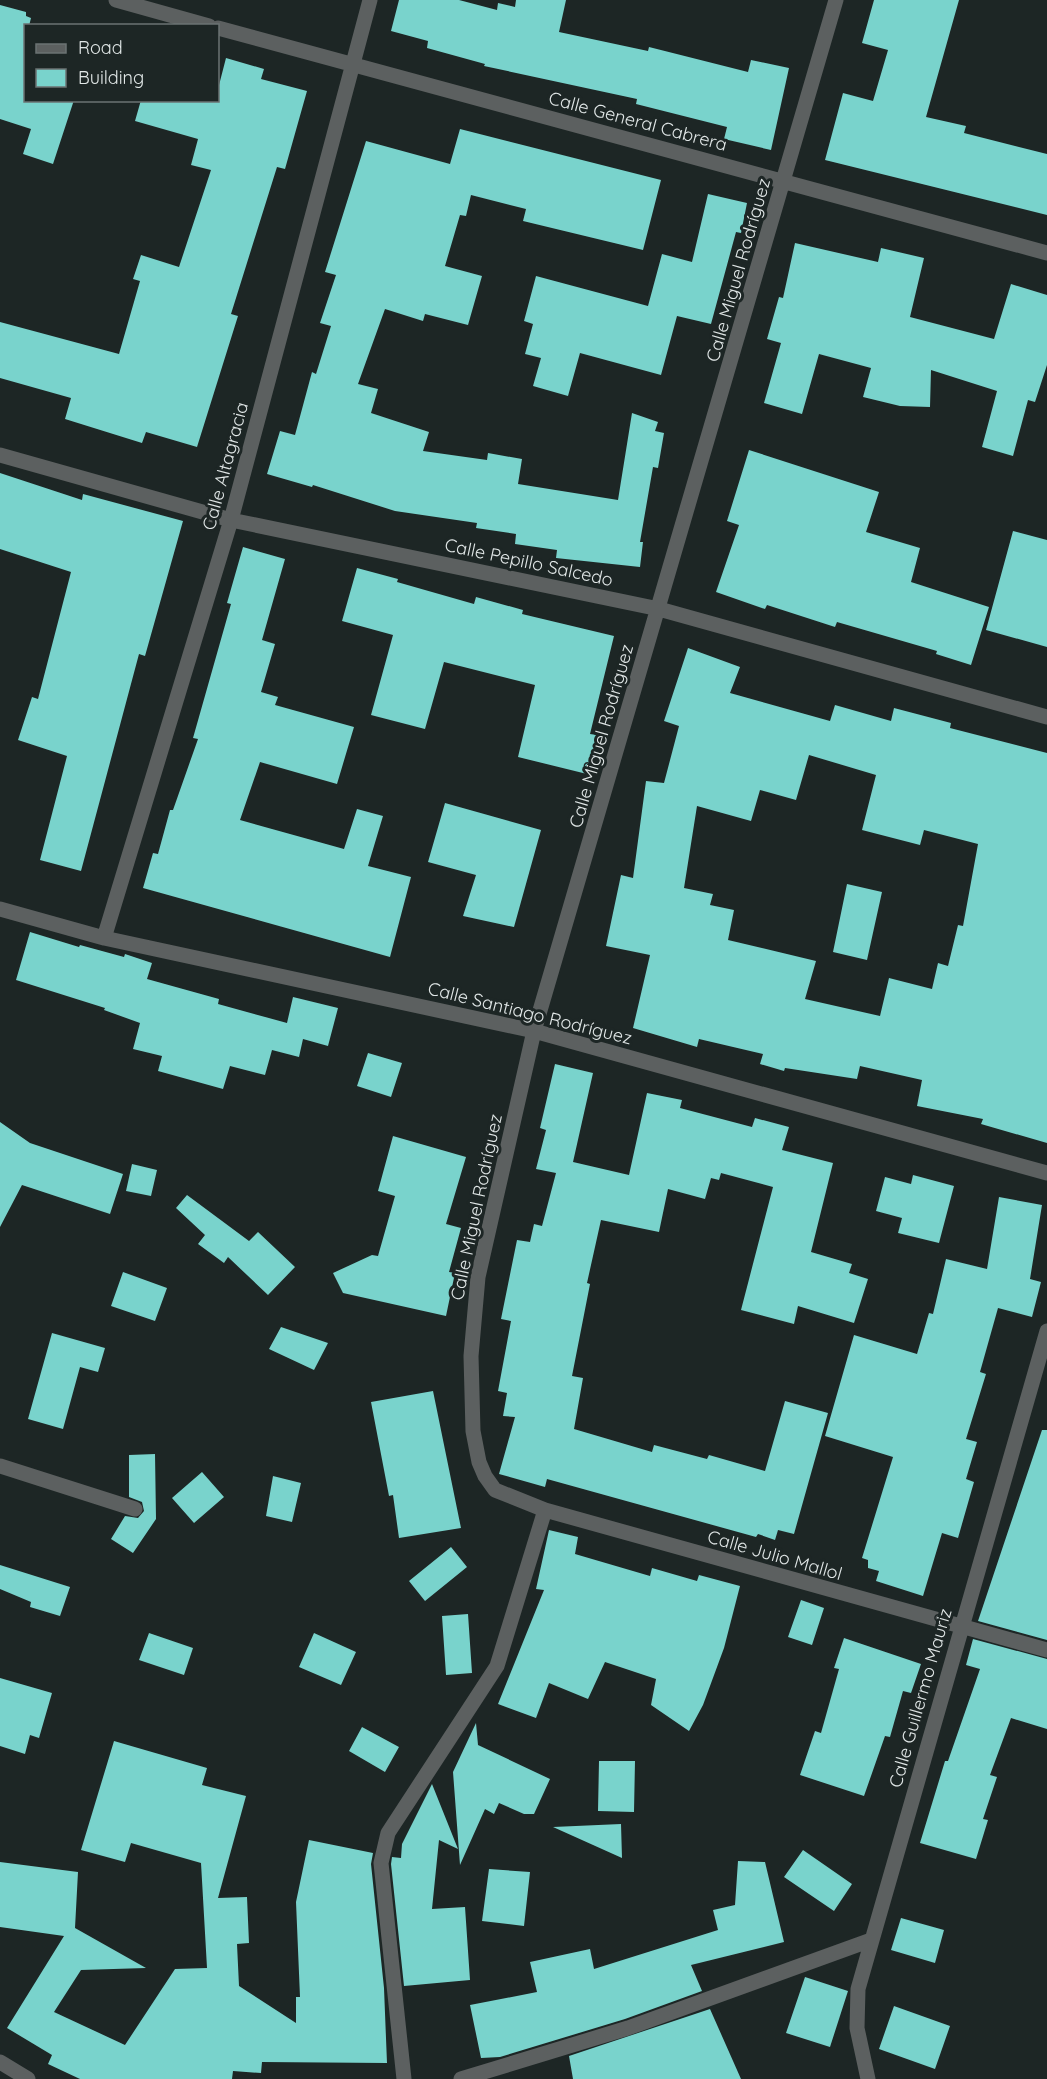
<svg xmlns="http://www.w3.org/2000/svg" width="1047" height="2079" font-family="Quicksand,sans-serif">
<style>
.building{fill:#79d3cc;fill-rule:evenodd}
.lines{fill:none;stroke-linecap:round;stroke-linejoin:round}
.minor{stroke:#5c6060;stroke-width:15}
.labels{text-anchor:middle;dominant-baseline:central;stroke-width:6;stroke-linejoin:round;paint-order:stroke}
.street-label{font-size:18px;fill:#e1e7e7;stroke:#1d2625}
</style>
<rect width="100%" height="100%" fill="#1d2625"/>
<!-- building -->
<path class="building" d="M 399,0 L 459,0 L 497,10 L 498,3 L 515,7 L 516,0 L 566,0 L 559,32 L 648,51 L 649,47 L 748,72 L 751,60 L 789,68 L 771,150 L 724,139 L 727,127 L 636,104 L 637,99 L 484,66 L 485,64 L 427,48 L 428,41 L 391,31 Z
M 874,0 L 959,0 L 926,117 L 966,126 L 964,133 L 1047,154 L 1047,215 L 825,160 L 843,93 L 873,101 L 888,50 L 862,43 Z
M 0,5 L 26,12 L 26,16 L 31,18 L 29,26 L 26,26 L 26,100 L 74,100 L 53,164 L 23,154 L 31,129 L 0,119 Z
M 226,58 L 264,69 L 261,79 L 307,91 L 285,169 L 277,167 L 231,314 L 238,316 L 197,447 L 146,432 L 142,443 L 65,419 L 71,398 L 0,378 L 0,322 L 119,354 L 140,281 L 133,279 L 141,255 L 179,267 L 211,170 L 191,165 L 198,139 L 135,121 L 141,100 L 218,100 L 218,89 Z
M 460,129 L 661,180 L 643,250 L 523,221 L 526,209 L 471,195 L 466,216 L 460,215 L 445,266 L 482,276 L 468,325 L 425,314 L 423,321 L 385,309 L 358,384 L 378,389 L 371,413 L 429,432 L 423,451 L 487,460 L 488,453 L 522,459 L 518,484 L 618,500 L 632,413 L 658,422 L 655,431 L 664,433 L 658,468 L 653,467 L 640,542 L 643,542 L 640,567 L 556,558 L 557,550 L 515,544 L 516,534 L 476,528 L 477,523 L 395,511 L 313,485 L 312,487 L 267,474 L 280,431 L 295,435 L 312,372 L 316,374 L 331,326 L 320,323 L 336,275 L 325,272 L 366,141 L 450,164 Z
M 708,194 L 747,203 L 741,233 L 736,232 L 711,324 L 677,316 L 661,375 L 580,353 L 568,396 L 533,386 L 541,358 L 525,354 L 533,324 L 524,321 L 536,276 L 648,306 L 662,254 L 692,262 Z
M 795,243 L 878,262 L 881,248 L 924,258 L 910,317 L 994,339 L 1011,284 L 1047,295 L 1047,365 L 1035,402 L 1028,400 L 1013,456 L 982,447 L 997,391 L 931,370 L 930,407 L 900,406 L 863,397 L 871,368 L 819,354 L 802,414 L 764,403 L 781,343 L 767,339 L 779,297 L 783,298 Z
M 749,450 L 879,492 L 866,532 L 920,548 L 911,582 L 989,607 L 971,665 L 936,654 L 937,651 L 837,622 L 835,627 L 767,605 L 765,609 L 716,592 L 739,525 L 727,521 Z
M 0,473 L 82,500 L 83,494 L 183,521 L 145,656 L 139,654 L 81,871 L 40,860 L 67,756 L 18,740 L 32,697 L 38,699 L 71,572 L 0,549 Z
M 1013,531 L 1047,540 L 1047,647 L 986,630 Z
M 243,547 L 285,559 L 262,640 L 275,644 L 261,692 L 278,697 L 275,705 L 354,727 L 337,784 L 260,762 L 240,820 L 344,849 L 357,809 L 383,816 L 368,866 L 411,877 L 390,957 L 143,888 L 153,853 L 158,854 L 170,810 L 173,810 L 198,739 L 193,738 L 231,604 L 227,603 Z
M 357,568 L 398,579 L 397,582 L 474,604 L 476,597 L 523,610 L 522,614 L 614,636 L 590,734 L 597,735 L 587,774 L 518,757 L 535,685 L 444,662 L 425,729 L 371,715 L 393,635 L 342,621 Z
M 688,648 L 740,667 L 730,693 L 830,721 L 835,705 L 891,721 L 894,708 L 951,723 L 950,728 L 1047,753 L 1047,1143 L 981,1124 L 983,1119 L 917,1106 L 922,1080 L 860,1066 L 857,1079 L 785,1068 L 784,1071 L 760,1064 L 763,1054 L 699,1039 L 697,1047 L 633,1028 L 650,955 L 606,946 L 621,875 L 633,878 L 646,781 L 664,783 L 679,726 L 664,721 ZM 809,755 L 876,775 L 862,830 L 920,845 L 924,830 L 978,844 L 963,926 L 958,925 L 948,966 L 938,963 L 932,989 L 889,978 L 880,1016 L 805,999 L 816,961 L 728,940 L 734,910 L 710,905 L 713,894 L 684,888 L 697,806 L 751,821 L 760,790 L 796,800 Z
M 445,803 L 541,830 L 514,927 L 463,916 L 476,875 L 428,862 Z
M 847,884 L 882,892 L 867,960 L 833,952 Z
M 30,932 L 79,947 L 80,945 L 124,957 L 125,954 L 152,963 L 147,979 L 219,999 L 218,1004 L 287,1023 L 293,997 L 338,1008 L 328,1046 L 303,1039 L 299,1057 L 272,1050 L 265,1075 L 230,1066 L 223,1089 L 158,1071 L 162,1056 L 133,1049 L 140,1023 L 104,1010 L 105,1008 L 16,980 Z
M 368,1053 L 402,1063 L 391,1097 L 357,1086 Z
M 555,1064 L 593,1073 L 573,1162 L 629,1175 L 647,1093 L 682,1100 L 680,1108 L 752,1127 L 755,1118 L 789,1127 L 782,1150 L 833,1163 L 811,1252 L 852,1264 L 849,1273 L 868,1279 L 854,1323 L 798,1306 L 794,1324 L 741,1310 L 773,1187 L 721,1173 L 719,1180 L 711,1178 L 705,1199 L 668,1189 L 659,1232 L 601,1220 L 587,1283 L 590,1284 L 572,1376 L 583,1378 L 574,1429 L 652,1452 L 654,1445 L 707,1459 L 709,1455 L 765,1471 L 785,1401 L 828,1413 L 794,1534 L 778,1530 L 775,1540 L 758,1534 L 756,1537 L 547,1479 L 545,1487 L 499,1474 L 515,1417 L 503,1416 L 507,1393 L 498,1391 L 511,1321 L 501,1319 L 517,1240 L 530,1242 L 534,1224 L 542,1226 L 556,1173 L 536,1169 L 546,1130 L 540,1128 Z
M 0,1122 L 30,1143 L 123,1174 L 110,1214 L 22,1185 L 0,1227 Z
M 393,1136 L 466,1157 L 446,1224 L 461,1228 L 449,1272 L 455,1273 L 446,1316 L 343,1293 L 333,1273 L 372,1255 L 378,1256 L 395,1196 L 378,1191 Z
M 132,1164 L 157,1170 L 151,1196 L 126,1191 Z
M 913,1175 L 954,1186 L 939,1243 L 898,1233 L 902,1218 L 876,1211 L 885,1177 L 911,1184 Z
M 187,1195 L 249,1241 L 258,1232 L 295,1267 L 268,1295 L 228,1257 L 224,1263 L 198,1244 L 205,1235 L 176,1208 Z
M 999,1197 L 1042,1205 L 1030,1279 L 1041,1282 L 1032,1317 L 998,1308 L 980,1372 L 986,1374 L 966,1439 L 977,1442 L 966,1479 L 974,1482 L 958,1538 L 942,1533 L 923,1596 L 876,1581 L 879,1571 L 868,1568 L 868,1560 L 862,1558 L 893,1457 L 825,1436 L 854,1335 L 917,1354 L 929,1313 L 933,1314 L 946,1259 L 987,1269 Z
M 123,1272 L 167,1288 L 155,1321 L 111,1306 Z
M 281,1327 L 328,1343 L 314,1370 L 269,1349 Z
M 52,1333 L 105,1348 L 98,1372 L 80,1367 L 63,1429 L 28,1419 Z
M 433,1391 L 461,1528 L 399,1538 L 393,1495 L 389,1496 L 371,1402 Z
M 1042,1430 L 1047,1430 L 1047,1640 L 978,1621 Z
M 155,1454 L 156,1519 L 133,1553 L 111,1539 L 125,1516 L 138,1518 L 144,1511 L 142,1502 L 129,1497 L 129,1455 Z
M 202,1472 L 224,1497 L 194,1523 L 172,1498 Z
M 273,1476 L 301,1483 L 292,1522 L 266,1516 Z
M 549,1530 L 578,1537 L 575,1554 L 650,1576 L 652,1568 L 697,1581 L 699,1575 L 740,1586 L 724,1648 L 703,1705 L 689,1731 L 651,1705 L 656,1679 L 605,1662 L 588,1699 L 549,1683 L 536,1718 L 498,1704 L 544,1590 L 536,1589 Z
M 451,1547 L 467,1567 L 425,1601 L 409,1581 Z
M 0,1565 L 70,1587 L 60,1616 L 30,1607 L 31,1602 L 0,1589 Z
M 801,1600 L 824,1608 L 812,1645 L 788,1637 Z
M 468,1614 L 472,1673 L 446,1675 L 442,1616 Z
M 149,1633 L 193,1648 L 184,1675 L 139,1660 Z
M 314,1633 L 356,1652 L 341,1685 L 299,1667 Z
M 844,1638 L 921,1664 L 911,1693 L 903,1691 L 890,1737 L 885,1736 L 864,1796 L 800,1775 L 815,1731 L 821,1733 L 839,1669 L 834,1668 Z
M 973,1639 L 1047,1659 L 1047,1729 L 1011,1718 L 990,1775 L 997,1777 L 983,1819 L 988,1820 L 976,1859 L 920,1843 L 945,1761 L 948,1761 L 980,1669 L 966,1665 Z
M 0,1678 L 52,1693 L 39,1738 L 30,1735 L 25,1754 L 0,1746 Z
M 476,1723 L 478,1745 L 550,1779 L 534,1814 L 524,1814 L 499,1803 L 494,1814 L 485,1809 L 460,1865 L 453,1772 Z
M 362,1727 L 399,1747 L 385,1772 L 349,1751 Z
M 114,1741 L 207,1768 L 202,1785 L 246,1796 L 218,1898 L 247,1897 L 249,1943 L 237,1944 L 239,1986 L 296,2023 L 296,1997 L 300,1997 L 296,1902 L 309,1840 L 373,1853 L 371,1864 L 384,1988 L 387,2063 L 262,2062 L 261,2073 L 233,2071 L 232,2079 L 80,2079 L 48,2064 L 52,2055 L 7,2028 L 64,1936 L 0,1927 L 0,1862 L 78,1872 L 75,1928 L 146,1968 L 81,1970 L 54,2012 L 125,2045 L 175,1969 L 207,1968 L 201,1863 L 131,1843 L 125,1862 L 81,1850 Z
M 599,1761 L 635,1761 L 634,1812 L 598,1811 Z
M 432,1784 L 458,1849 L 439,1840 L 432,1909 L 465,1907 L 470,1980 L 404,1986 L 391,1864 L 392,1857 L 401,1858 L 402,1844 Z
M 621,1824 L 622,1858 L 553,1827 Z
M 803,1850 L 852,1884 L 834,1911 L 784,1877 Z
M 738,1861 L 765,1862 L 784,1942 L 691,1965 L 702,1991 L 625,2019 L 500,2057 L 481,2058 L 470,2005 L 537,1992 L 530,1962 L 590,1949 L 594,1969 L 718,1930 L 713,1910 L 735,1905 Z
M 489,1869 L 530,1872 L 524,1926 L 482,1921 Z
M 901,1918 L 944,1930 L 935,1963 L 891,1950 Z
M 805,1977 L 848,1991 L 830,2047 L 786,2033 Z
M 894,2006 L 950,2026 L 935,2069 L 879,2049 Z
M 710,2009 L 741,2079 L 573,2079 L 569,2056 Z"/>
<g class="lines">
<!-- minor -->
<path class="minor" d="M 116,0 L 209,26
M 836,0 L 534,1031 L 478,1277 L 471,1356 L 473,1431 L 479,1462 L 485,1476 L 495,1490 L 545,1510 L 1047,1650
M 218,28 L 1047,253
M 0,455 L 231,520 L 659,609 L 1047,717
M 0,909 L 104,938 L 534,1031 L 1047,1173
M 104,938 L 231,520 L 370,0
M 0,1466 L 135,1509
M 0,2062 L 28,2079
M 404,2079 L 381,1863 L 388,1833 L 497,1666 L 545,1510
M 461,2079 L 628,2028 L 871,1940
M 868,2079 L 857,2028 L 858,1989 L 1047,1331"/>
</g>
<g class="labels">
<!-- street labels -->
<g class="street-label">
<text transform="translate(638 121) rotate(15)">Calle General Cabrera</text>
<text transform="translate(738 270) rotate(-74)">Calle Miguel Rodríguez</text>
<text transform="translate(225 466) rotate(-75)">Calle Altagracia</text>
<text transform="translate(529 562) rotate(12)">Calle Pepillo Salcedo</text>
<text transform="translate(601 736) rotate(-74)">Calle Miguel Rodríguez</text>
<text transform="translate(530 1013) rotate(14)">Calle Santiago Rodríguez</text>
<text transform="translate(476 1207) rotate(-78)">Calle Miguel Rodríguez</text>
<text transform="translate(775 1555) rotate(16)">Calle Julio Mallol</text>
<text transform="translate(920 1698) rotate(-74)">Calle Guillermo Mauriz</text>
</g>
</g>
<!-- legend -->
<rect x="24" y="24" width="195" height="78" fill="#1d2625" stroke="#6b7373" stroke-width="1.5"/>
<rect x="36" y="44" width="30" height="9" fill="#5c6060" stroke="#6b7373" stroke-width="1.5"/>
<text x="78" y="54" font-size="18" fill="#e1e7e7">Road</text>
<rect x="36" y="69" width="30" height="18" fill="#79d3cc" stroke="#6b7373" stroke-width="1.5"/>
<text x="78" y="84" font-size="18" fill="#e1e7e7">Building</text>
</svg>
